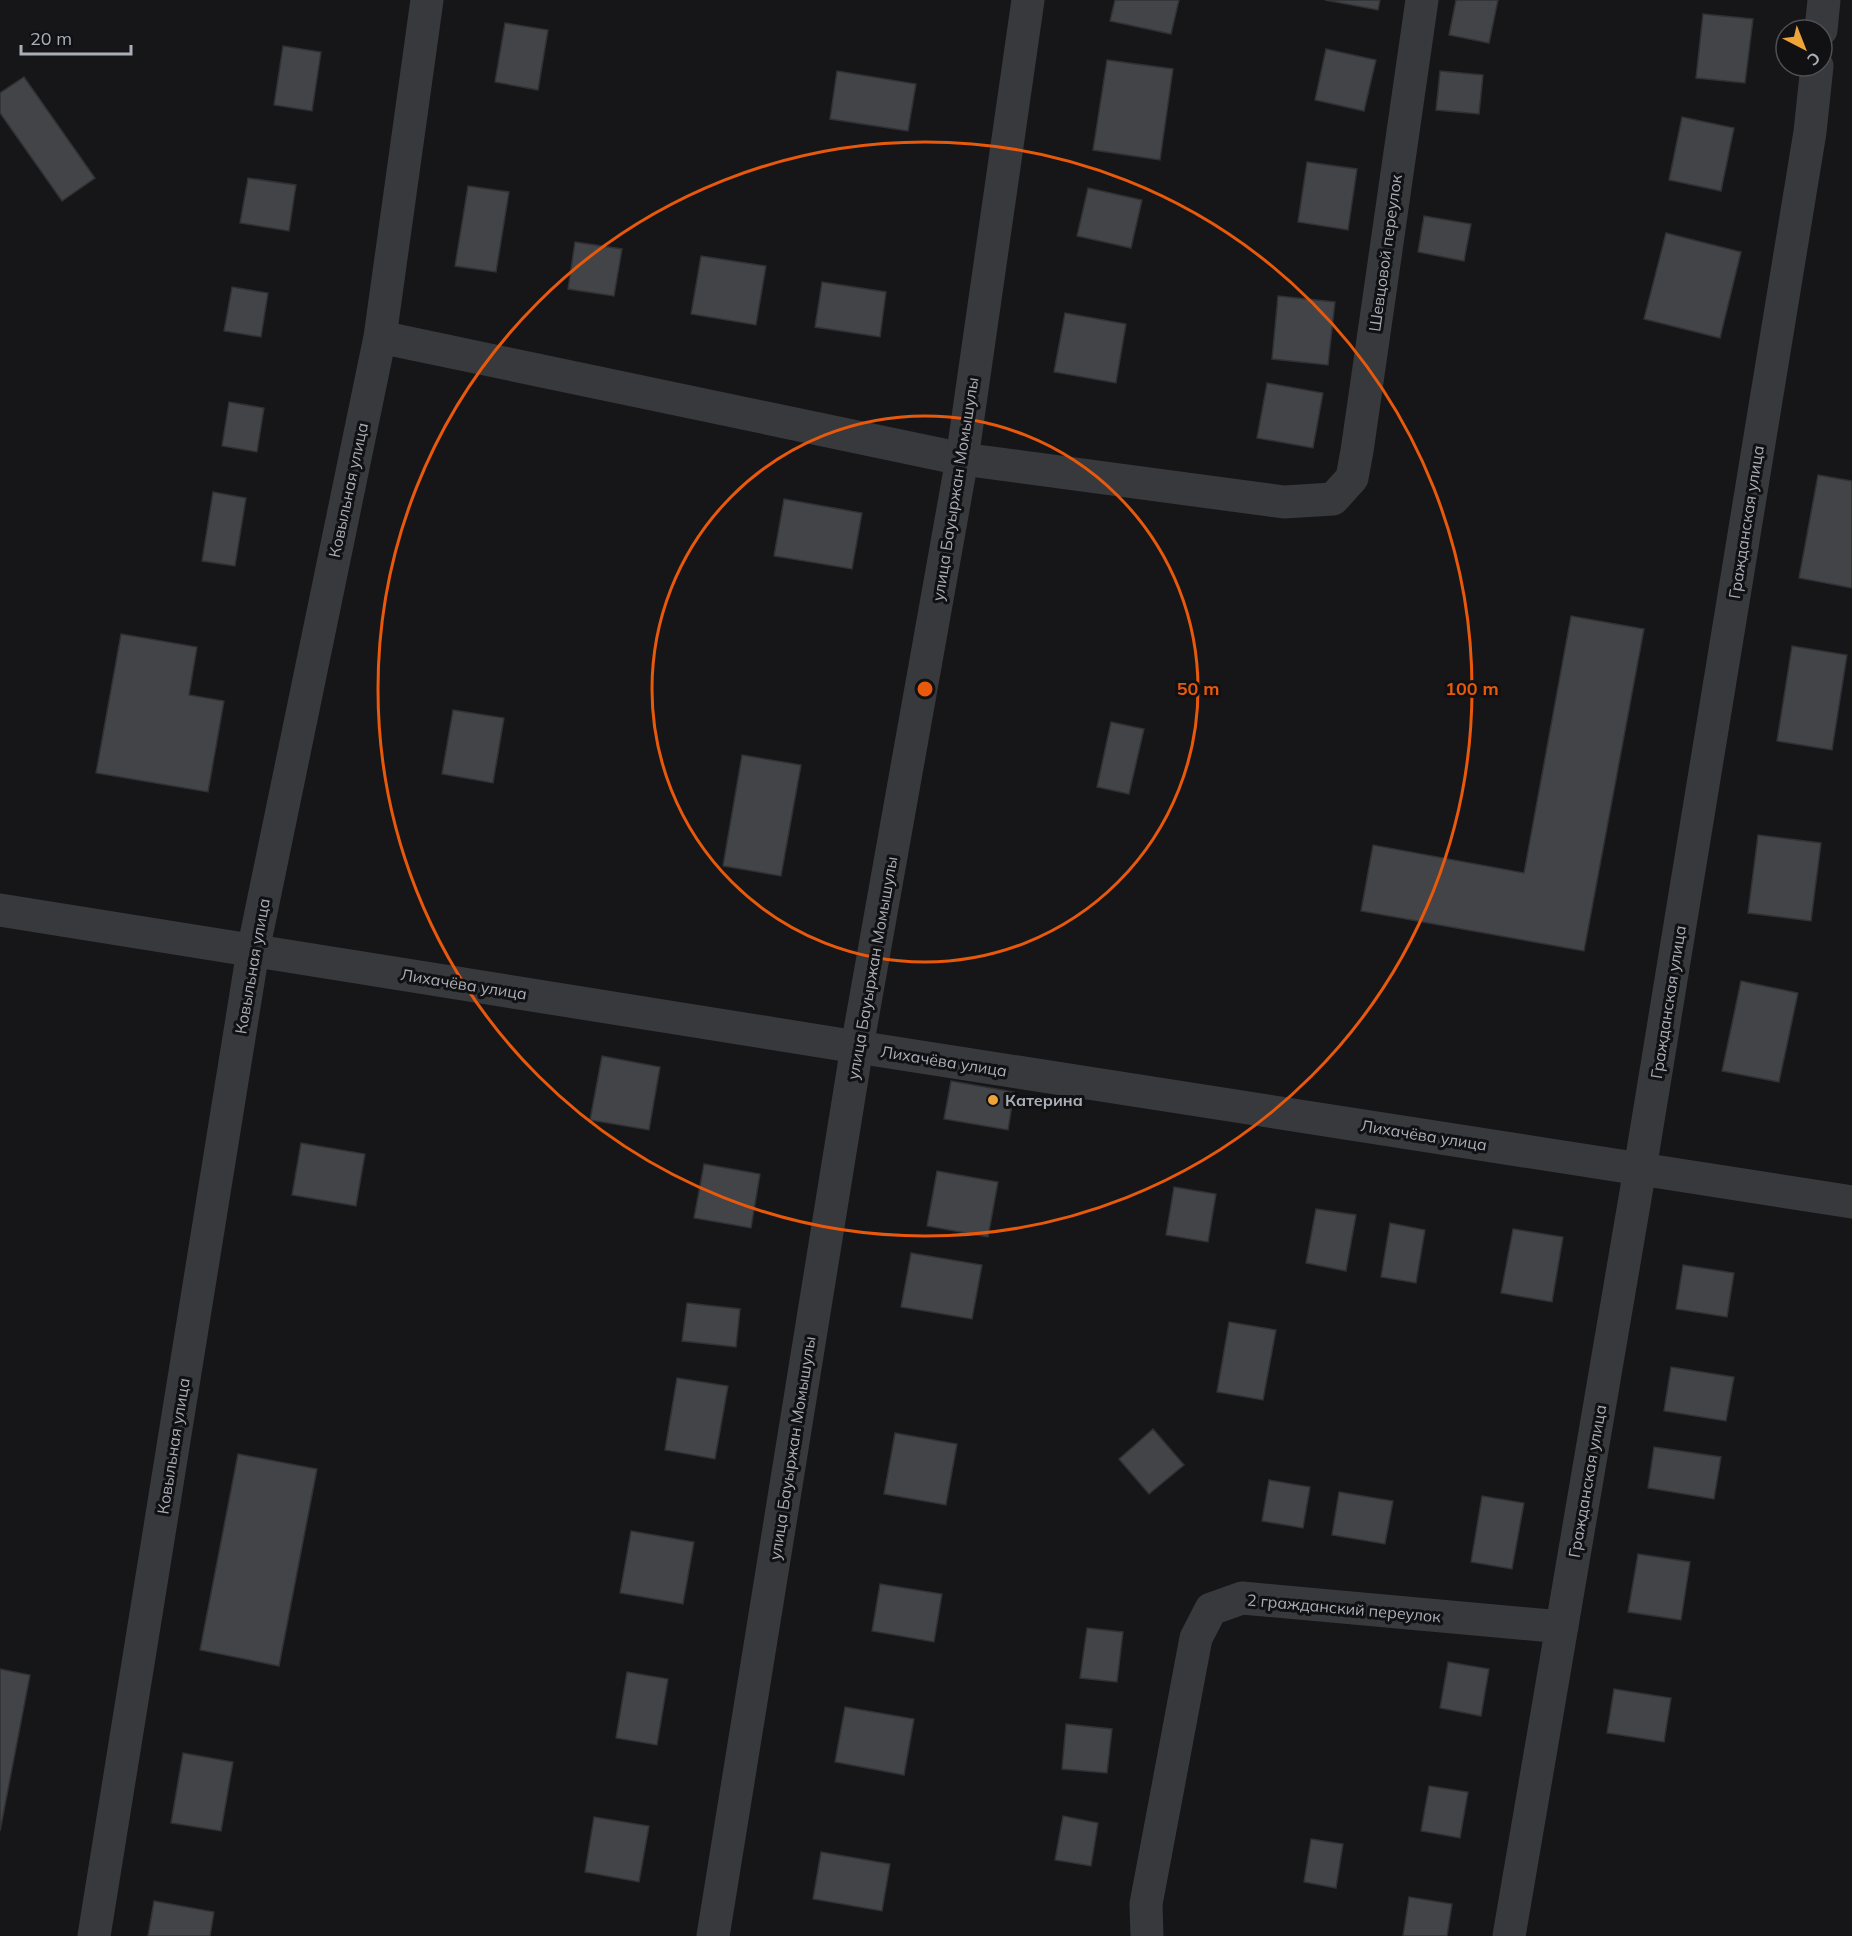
<svg xmlns="http://www.w3.org/2000/svg" width="1852" height="1936" font-family="Mulish,sans-serif">
<style>
.building{fill:#434448;stroke:#303134;stroke-width:1.5}
.lines{fill:none;stroke-linecap:round;stroke-linejoin:round}
.minor{stroke:#37393d;stroke-width:33}
.tertiary{stroke:#37393d;stroke-width:33}
.ring{fill:none;stroke:#e8590c;stroke-width:3}
.poi-dot{fill:#eea439;stroke:#111113;stroke-width:2}
.labels{text-anchor:middle;dominant-baseline:central;stroke-width:6;stroke-linejoin:round;paint-order:stroke}
.street-label{font-size:16px;fill:#a9aeb8;stroke:#111113}
.poi-label{font-size:16px;font-weight:bold;fill:#a9aeb8;stroke:#111113;text-anchor:start}
.centre{fill:#e8590c;stroke:#111113;stroke-width:3}
.ring-label{font-size:18px;text-anchor:middle;font-weight:bold;fill:#e8590c;stroke:#111113;stroke-width:6;stroke-linejoin:round;paint-order:stroke}
</style>
<rect width="100%" height="100%" fill="#161618"/>
<!-- building -->
<path class="building" d="M 1115,0 L 1179,0 L 1171,34 L 1110,21 Z
M 1325,0 L 1380,0 L 1378,10 Z
M 1456,0 L 1498,0 L 1489,43 L 1449,35 Z
M 1703,14 L 1753,19 L 1745,83 L 1696,78 Z
M 505,23 L 548,30 L 538,90 L 495,82 Z
M 283,46 L 321,52 L 312,111 L 274,105 Z
M 1326,49 L 1376,60 L 1364,111 L 1315,100 Z
M 1107,60 L 1173,69 L 1160,160 L 1093,150 Z
M 837,71 L 916,84 L 908,131 L 830,119 Z
M 1440,71 L 1483,75 L 1479,114 L 1436,110 Z
M 24,77 L 95,178 L 62,201 L 0,113 L 0,93 Z
M 1682,117 L 1734,128 L 1721,191 L 1669,180 Z
M 1307,162 L 1357,169 L 1348,230 L 1298,222 Z
M 248,178 L 296,185 L 289,231 L 240,223 Z
M 468,186 L 509,192 L 496,272 L 455,266 Z
M 1088,188 L 1142,200 L 1131,248 L 1077,236 Z
M 1424,216 L 1471,224 L 1464,261 L 1418,252 Z
M 1666,233 L 1741,252 L 1720,338 L 1644,319 Z
M 575,242 L 622,249 L 614,296 L 568,289 Z
M 701,256 L 766,266 L 756,325 L 691,314 Z
M 822,282 L 886,292 L 880,337 L 815,327 Z
M 232,287 L 268,293 L 261,337 L 224,331 Z
M 1278,296 L 1335,302 L 1328,365 L 1272,359 Z
M 1065,313 L 1126,324 L 1116,383 L 1054,372 Z
M 1267,383 L 1323,393 L 1313,448 L 1257,438 Z
M 229,402 L 264,408 L 257,452 L 222,446 Z
M 1818,475 L 1852,481 L 1852,588 L 1799,578 Z
M 213,492 L 246,498 L 235,566 L 202,561 Z
M 784,499 L 862,513 L 852,569 L 774,556 Z
M 1571,616 L 1644,629 L 1584,951 L 1361,911 L 1373,845 L 1524,873 Z
M 121,634 L 197,647 L 189,695 L 224,701 L 208,792 L 96,773 Z
M 1792,646 L 1847,655 L 1832,750 L 1777,741 Z
M 453,710 L 504,718 L 493,783 L 442,774 Z
M 1111,722 L 1144,729 L 1129,794 L 1097,787 Z
M 742,755 L 801,765 L 781,876 L 723,866 Z
M 1758,835 L 1821,843 L 1811,921 L 1748,913 Z
M 1741,981 L 1798,993 L 1779,1082 L 1722,1071 Z
M 602,1056 L 660,1067 L 649,1130 L 590,1120 Z
M 951,1081 L 1014,1092 L 1008,1130 L 944,1119 Z
M 301,1143 L 365,1154 L 356,1206 L 292,1195 Z
M 704,1164 L 760,1174 L 751,1228 L 694,1218 Z
M 937,1171 L 998,1182 L 988,1237 L 927,1226 Z
M 1174,1187 L 1216,1194 L 1208,1242 L 1166,1235 Z
M 1316,1209 L 1356,1215 L 1346,1271 L 1306,1263 Z
M 1390,1223 L 1425,1230 L 1416,1283 L 1381,1277 Z
M 1513,1229 L 1563,1237 L 1552,1302 L 1501,1293 Z
M 911,1253 L 982,1265 L 972,1319 L 901,1307 Z
M 1683,1265 L 1734,1273 L 1727,1317 L 1676,1309 Z
M 687,1303 L 740,1309 L 736,1347 L 682,1341 Z
M 1229,1322 L 1276,1330 L 1263,1400 L 1217,1392 Z
M 1671,1367 L 1734,1377 L 1726,1421 L 1664,1411 Z
M 677,1378 L 728,1386 L 715,1459 L 665,1450 Z
M 1153,1429 L 1184,1465 L 1149,1494 L 1119,1459 Z
M 895,1433 L 957,1444 L 946,1505 L 884,1494 Z
M 1654,1447 L 1721,1457 L 1714,1499 L 1648,1488 Z
M 238,1454 L 317,1469 L 279,1666 L 200,1650 Z
M 1269,1480 L 1310,1487 L 1303,1528 L 1262,1521 Z
M 1339,1492 L 1393,1501 L 1385,1544 L 1332,1535 Z
M 1482,1496 L 1524,1503 L 1512,1569 L 1471,1562 Z
M 631,1531 L 694,1542 L 683,1604 L 620,1593 Z
M 1638,1554 L 1690,1562 L 1681,1620 L 1628,1612 Z
M 880,1584 L 942,1594 L 934,1642 L 872,1631 Z
M 1087,1628 L 1123,1632 L 1117,1682 L 1080,1678 Z
M 1448,1662 L 1489,1669 L 1481,1716 L 1440,1708 Z
M 0,1669 L 30,1675 L 0,1831 Z
M 627,1672 L 668,1679 L 657,1745 L 616,1738 Z
M 1614,1689 L 1671,1698 L 1664,1742 L 1607,1733 Z
M 845,1707 L 914,1719 L 904,1775 L 835,1762 Z
M 1066,1724 L 1112,1729 L 1107,1773 L 1062,1769 Z
M 183,1753 L 233,1762 L 221,1831 L 171,1823 Z
M 1429,1786 L 1468,1792 L 1460,1838 L 1421,1831 Z
M 1063,1816 L 1098,1823 L 1091,1866 L 1055,1860 Z
M 594,1817 L 649,1826 L 639,1882 L 585,1872 Z
M 1311,1839 L 1343,1844 L 1336,1888 L 1304,1882 Z
M 821,1852 L 890,1864 L 882,1911 L 813,1899 Z
M 1409,1897 L 1452,1904 L 1447,1936 L 1403,1936 Z
M 154,1901 L 214,1912 L 210,1936 L 148,1936 Z"/>
<g class="lines">
<!-- minor -->
<path class="minor" d="M 1821,30 L 1824,0
M 380,337 L 962,459 L 1284,502 L 1333,499 L 1352,478 L 1357,451 L 1422,0
M 0,910 L 857,1047 L 1852,1202
M 94,1936 L 253,951 L 380,337 L 427,0
M 1147,1936 L 1146,1904 L 1196,1638 L 1211,1609 L 1242,1598 L 1562,1627
M 1509,1936 L 1640,1169 L 1810,132 L 1817,66"/>
<!-- tertiary -->
<path class="tertiary" d="M 713,1936 L 857,1047 L 962,459 L 1028,0"/>
</g>
<!-- distance rings -->
<g class="ring">
<circle cx="925" cy="689" r="273"/>
<circle cx="925" cy="689" r="547"/>
</g>
<!-- markers -->
<circle class="poi-dot" cx="993" cy="1100" r="6"/>
<g class="labels">
<!-- street labels -->
<g class="street-label">
<text transform="translate(1385 253) rotate(-82)">Шевцовой переулок</text>
<text transform="translate(955 489) rotate(-81)">улица Бауыржан Момышулы</text>
<text transform="translate(348 490) rotate(-78)">Ковыльная улица</text>
<text transform="translate(1746 522) rotate(-81)">Гражданская улица</text>
<text transform="translate(252 966) rotate(-80)">Ковыльная улица</text>
<text transform="translate(872 968) rotate(-80)">улица Бауыржан Момышулы</text>
<text transform="translate(464 984) rotate(9)">Лихачёва улица</text>
<text transform="translate(1668 1002) rotate(-81)">Гражданская улица</text>
<text transform="translate(944 1061) rotate(9)">Лихачёва улица</text>
<text transform="translate(1424 1135) rotate(9)">Лихачёва улица</text>
<text transform="translate(173 1446) rotate(-81)">Ковыльная улица</text>
<text transform="translate(792 1448) rotate(-81)">улица Бауыржан Момышулы</text>
<text transform="translate(1587 1481) rotate(-80)">Гражданская улица</text>
<text transform="translate(1344 1608) rotate(5)">2 гражданский переулок</text>
</g>
<!-- poi labels -->
<g class="poi-label">
<text x="1005" y="1100">Катерина</text>
</g>
</g>
<circle cx="925" cy="689" r="9" class="centre"/>
<g class="ring-label">
<text x="1198" y="695">50 m</text>
<text x="1472" y="695">100 m</text>
</g>
<!-- north arrow -->
<g transform="translate(1804 48) rotate(138)"><circle r="28" fill="#111113" stroke="#4e5055" stroke-width="1.5"/>
<path d="M0-4.5L10 22L0 15L-10 22Z" fill="#eea439"/>
<text y="-9" font-size="16" font-weight="bold" text-anchor="middle" fill="#a9aeb8">С</text>
</g>
<!-- scale -->
<path d="M21 45v9h110v-9" fill="none" stroke="#a9aeb8" stroke-width="3"/>
<text x="30" y="45" font-size="18" fill="#a9aeb8" stroke="#111113" stroke-width="4.5" paint-order="stroke">20 m</text>
</svg>
